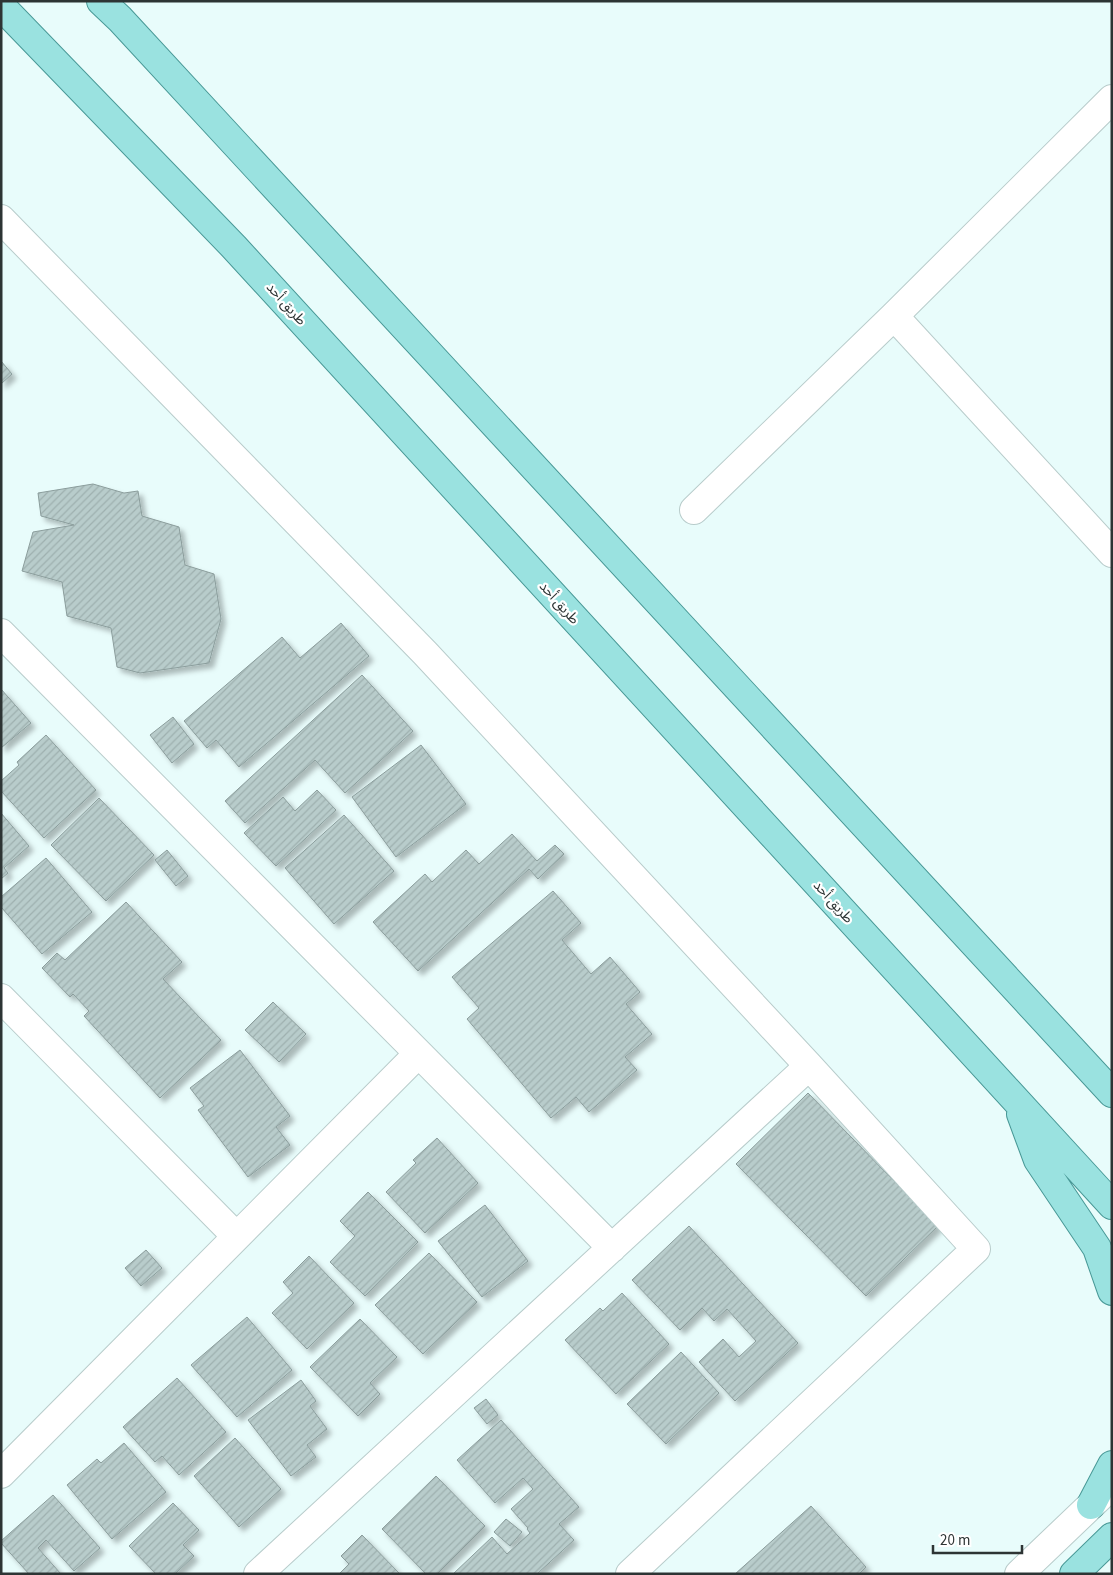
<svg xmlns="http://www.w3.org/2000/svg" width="1113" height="1575" font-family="'Source Sans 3','Noto Sans Arabic',sans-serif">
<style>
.building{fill:url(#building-hatch);stroke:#8b9d9c;filter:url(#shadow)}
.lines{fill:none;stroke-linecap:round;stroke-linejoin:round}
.minor-casing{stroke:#b8cccb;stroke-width:30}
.primary-casing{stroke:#489896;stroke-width:30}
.minor{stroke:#fff;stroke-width:28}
.primary{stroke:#9ae2e0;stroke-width:28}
.labels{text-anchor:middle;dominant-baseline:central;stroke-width:4.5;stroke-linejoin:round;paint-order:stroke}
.street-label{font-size:14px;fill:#2d3434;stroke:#fff}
</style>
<defs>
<pattern id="building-hatch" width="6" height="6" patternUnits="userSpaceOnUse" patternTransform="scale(1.25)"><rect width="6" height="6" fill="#b8cccb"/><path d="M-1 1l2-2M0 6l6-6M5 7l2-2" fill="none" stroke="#9eb0af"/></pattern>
<filter id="shadow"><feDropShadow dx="4.5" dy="4.5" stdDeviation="2.5" flood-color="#0004"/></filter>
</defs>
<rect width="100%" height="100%" fill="#e8fcfb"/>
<!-- building -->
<path class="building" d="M 1,361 L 12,374 L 1,384 Z
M 93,484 L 124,493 L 138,491 L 142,516 L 179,527 L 185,565 L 214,574 L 221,619 L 209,663 L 140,673 L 117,667 L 111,628 L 67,616 L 62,582 L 22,571 L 33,532 L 74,525 L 41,516 L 38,493 Z
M 341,623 L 369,656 L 239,767 L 216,740 L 207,748 L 184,721 L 282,637 L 300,658 Z
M 362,675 L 413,731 L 345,793 L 315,760 L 245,823 L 225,801 Z
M 1,689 L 31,723 L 1,748 Z
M 173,717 L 194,744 L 172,763 L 150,735 Z
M 46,735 L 96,790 L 44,838 L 1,791 L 1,781 L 19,765 L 17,762 Z
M 421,745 L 466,804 L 396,857 L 352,797 Z
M 317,790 L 336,810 L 276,866 L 244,833 L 283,797 L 295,811 Z
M 99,798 L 154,855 L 106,901 L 51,845 Z
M 1,813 L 29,846 L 4,868 L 8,873 L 1,879 Z
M 344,815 L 394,871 L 334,924 L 285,868 Z
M 512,834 L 537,861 L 555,845 L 564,854 L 538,879 L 529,869 L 418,971 L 373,922 L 425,874 L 432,882 L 466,850 L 479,864 Z
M 167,850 L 188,876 L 176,886 L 155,860 Z
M 46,858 L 92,912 L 42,954 L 1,907 L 1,897 Z
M 553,891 L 581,923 L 562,940 L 591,974 L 610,957 L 640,992 L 626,1004 L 652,1034 L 625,1057 L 637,1070 L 589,1112 L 576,1097 L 551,1118 L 467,1019 L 479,1008 L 452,977 Z
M 126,902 L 182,962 L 163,979 L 221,1040 L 160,1098 L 84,1016 L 89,1011 L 73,994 L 70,997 L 42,968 L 57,953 L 65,960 Z
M 273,1002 L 306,1034 L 279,1062 L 245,1030 Z
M 240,1050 L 290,1116 L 276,1127 L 290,1145 L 248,1177 L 198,1110 L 204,1106 L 190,1088 Z
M 808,1093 L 938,1226 L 866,1296 L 736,1164 Z
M 437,1138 L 478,1183 L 425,1233 L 386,1192 L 416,1163 L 413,1160 Z
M 368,1192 L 418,1242 L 365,1296 L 330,1262 L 355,1236 L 340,1221 Z
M 485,1205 L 528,1261 L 482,1297 L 438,1241 Z
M 689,1226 L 798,1343 L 735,1401 L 699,1362 L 723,1339 L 739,1357 L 756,1341 L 727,1309 L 714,1321 L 702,1308 L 680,1330 L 632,1280 Z
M 146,1250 L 162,1268 L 141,1286 L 125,1268 Z
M 429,1253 L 477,1302 L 423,1354 L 375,1305 Z
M 309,1256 L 354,1303 L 307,1349 L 272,1313 L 293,1293 L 283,1282 Z
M 622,1293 L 669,1344 L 616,1394 L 565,1340 L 600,1308 L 603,1311 Z
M 247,1317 L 292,1370 L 237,1417 L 191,1365 Z
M 360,1319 L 397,1357 L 370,1383 L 380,1394 L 358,1416 L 310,1367 Z
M 681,1352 L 719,1393 L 666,1444 L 627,1404 Z
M 177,1378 L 226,1432 L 179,1475 L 162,1456 L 155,1462 L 123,1427 Z
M 301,1380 L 316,1401 L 310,1406 L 327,1429 L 307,1445 L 316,1457 L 291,1476 L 248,1420 Z
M 486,1399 L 498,1415 L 487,1424 L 474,1408 Z
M 501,1420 L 579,1507 L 559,1524 L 574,1540 L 537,1574 L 453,1574 L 492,1537 L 507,1554 L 530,1533 L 527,1529 L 528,1528 L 511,1509 L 533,1489 L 523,1478 L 495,1503 L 457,1460 Z
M 235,1438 L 281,1489 L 239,1527 L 194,1476 Z
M 124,1443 L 166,1492 L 112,1539 L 67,1485 L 97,1459 L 101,1463 Z
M 436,1476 L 485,1526 L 437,1574 L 426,1574 L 382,1529 Z
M 53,1495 L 100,1548 L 74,1571 L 46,1540 L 38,1548 L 61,1574 L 29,1574 L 1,1543 L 1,1541 Z
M 173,1503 L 199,1530 L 183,1545 L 194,1556 L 175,1574 L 156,1574 L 129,1546 Z
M 811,1506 L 866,1567 L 859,1574 L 735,1574 Z
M 506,1519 L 522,1532 L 510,1546 L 494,1532 Z
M 362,1535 L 400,1574 L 339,1574 L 349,1564 L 341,1556 Z"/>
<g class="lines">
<defs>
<path id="minor" d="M 1,219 L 425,653 L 809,1066 L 976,1249 L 630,1574
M 894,316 L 1112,553
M 694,510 L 894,316 L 1112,99
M 1,633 L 612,1248
M 1,998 L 236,1236
M 1,1474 L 418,1054
M 258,1574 L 809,1066
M 1019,1574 L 1109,1488"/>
<path id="primary" d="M 101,1 L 120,19 L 1112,1093
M 1,6 L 234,247 L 1112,1205
M 1021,1114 L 1038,1160 L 1097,1248 L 1112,1291
M 1091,1505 L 1112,1465
M 1074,1574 L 1112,1537"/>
</defs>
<!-- minor casing -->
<use href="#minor" class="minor-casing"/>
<!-- primary casing -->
<use href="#primary" class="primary-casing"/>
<!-- minor -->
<use href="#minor" class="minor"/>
<!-- primary -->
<use href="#primary" class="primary"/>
</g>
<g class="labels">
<!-- street labels -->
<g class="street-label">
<text transform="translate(286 304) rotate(48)">طريق أحد</text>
<text transform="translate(559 603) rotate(48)">طريق أحد</text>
<text transform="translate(833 902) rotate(48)">طريق أحد</text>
</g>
</g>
<!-- border -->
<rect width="1113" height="1575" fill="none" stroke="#2d3434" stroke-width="5"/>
<!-- scale -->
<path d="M933 1545v8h89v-8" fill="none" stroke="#2d3434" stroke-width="2.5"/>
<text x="940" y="1545" font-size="15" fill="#2d3434" stroke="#ffffff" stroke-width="4" paint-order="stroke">20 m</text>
</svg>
